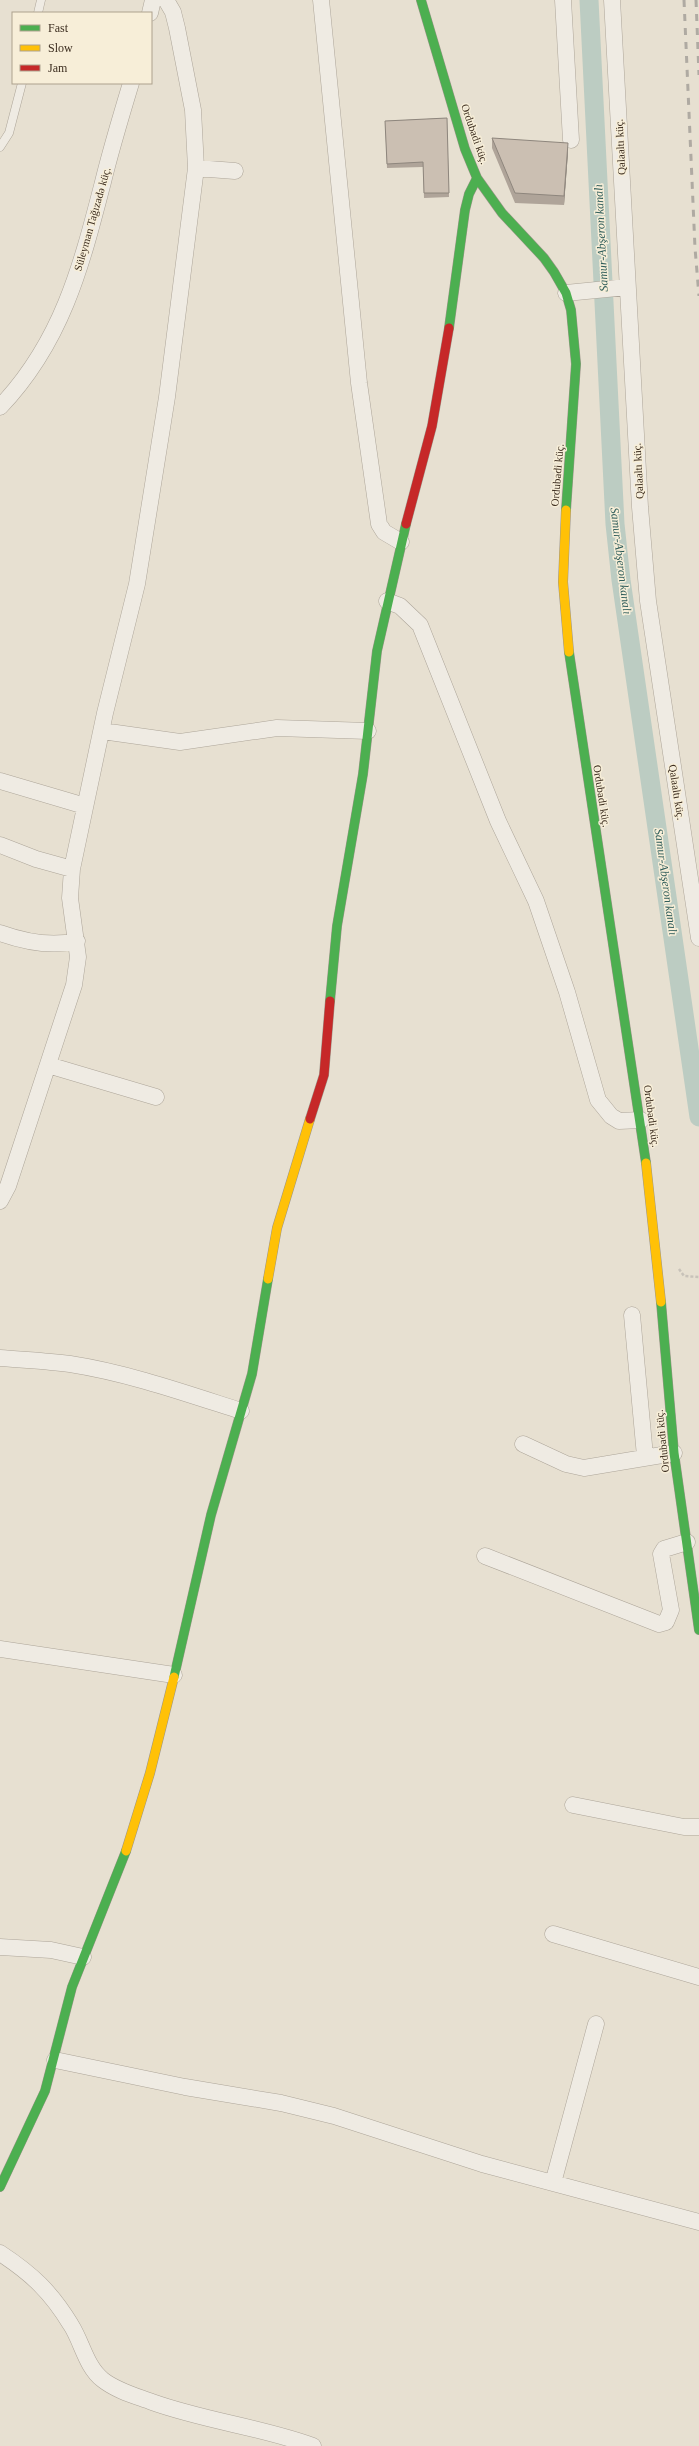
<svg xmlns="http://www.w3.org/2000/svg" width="699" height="2446" font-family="'Times New Roman',serif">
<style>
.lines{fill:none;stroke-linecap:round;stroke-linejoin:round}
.canal{stroke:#bcccc2;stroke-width:19}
.lane-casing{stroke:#ada599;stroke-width:9}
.street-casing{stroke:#ada599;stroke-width:17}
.fast-casing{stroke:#9c958a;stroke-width:10}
.slow-casing{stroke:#9c958a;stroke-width:10}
.jam-casing{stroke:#9c958a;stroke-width:10}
.path{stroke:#c8c2b9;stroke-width:2.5;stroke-dasharray:3 2;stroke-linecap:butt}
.lane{stroke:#efebe3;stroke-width:8}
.street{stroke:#efebe3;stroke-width:16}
.fast{stroke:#4caf50;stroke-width:9}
.slow{stroke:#ffc107;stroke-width:9}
.jam{stroke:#c62828;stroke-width:9}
.rail{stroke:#afaaa2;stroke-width:3;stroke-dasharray:7 7;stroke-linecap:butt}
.wall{fill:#afa499}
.shaded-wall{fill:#8e867d}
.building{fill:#cbbfb2;stroke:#8e867d}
.labels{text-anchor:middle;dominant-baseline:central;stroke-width:3;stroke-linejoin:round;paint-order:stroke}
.street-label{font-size:11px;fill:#3d2e20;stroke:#f7eed8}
.water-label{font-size:12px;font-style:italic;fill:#2f5d5a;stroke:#f7eed8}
</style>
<rect width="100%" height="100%" fill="#e7e0d1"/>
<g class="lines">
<!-- canal -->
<path class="canal" d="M 589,0 L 615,524 L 621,580 L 699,1117"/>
<defs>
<path id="lane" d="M 38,13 L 41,0
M 0,147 L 9,133 L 22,83"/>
<path id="street" d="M 321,0 L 359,383 L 379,524 L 384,532 L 401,542
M 563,0 L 571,140
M 612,0 L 640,507 L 648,601 L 699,938
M 150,13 L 153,0
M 196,168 L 235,171
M 566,293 L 627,287
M 0,407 C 62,342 81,267 103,182 C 111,149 121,116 131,83
M 387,601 L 400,606 L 420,625 L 498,821 L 536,901 L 567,992 L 598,1100 L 611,1116 L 619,1121 L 641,1120
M 102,731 L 180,742 L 277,728 L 368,731
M 0,781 L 85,806
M 0,845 L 36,859 L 72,869
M 0,933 C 25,942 51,947 77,941
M 48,1065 L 156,1097
M 0,1201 L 8,1186 L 74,985 L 78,957 L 70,898 L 72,869 L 105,713 L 137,584 L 167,397 L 196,168 L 193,110 L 177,28 L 173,12 L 166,0
M 632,1315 L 645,1456
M 0,1358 C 23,1360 47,1361 70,1364 C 128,1373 185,1393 241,1411
M 523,1444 L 566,1464 L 584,1468 L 674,1453
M 485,1556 L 659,1624 L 666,1622 L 671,1610 L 661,1554 L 664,1549 L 687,1542
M 0,1649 L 174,1675
M 573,1805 L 684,1827 L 699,1827
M 553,1934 L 699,1977
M 0,1947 L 51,1950 L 83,1957
M 55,2060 L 185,2087 L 281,2103 L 334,2116 L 482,2164 L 699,2222
M 553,2183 L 596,2024
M 0,2253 C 32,2274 51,2292 71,2325 C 82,2342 86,2367 103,2380 C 117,2391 136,2396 152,2402 C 205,2421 261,2427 313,2446"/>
<path id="fast" d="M 421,0 L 465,149 L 477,178 L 502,213 L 544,258 L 554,272 L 566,293 L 571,310 L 576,364 L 566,510
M 449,328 L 465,210 L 469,194 L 477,178
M 569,652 L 646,1163
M 330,1001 L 337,926 L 363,774 L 377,651 L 406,524
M 661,1302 L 674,1453 L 699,1630
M 174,1677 L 211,1515 L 252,1374 L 268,1279
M 0,2187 L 45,2091 L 72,1987 L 126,1851"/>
<path id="slow" d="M 566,510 L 563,582 L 569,652
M 646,1163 L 661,1302
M 268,1279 L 277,1228 L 310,1119
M 126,1851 L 150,1773 L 174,1677"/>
<path id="jam" d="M 406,524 L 432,426 L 449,328
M 310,1119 L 324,1075 L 330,1001"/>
</defs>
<!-- lane casing -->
<use href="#lane" class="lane-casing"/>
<!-- street casing -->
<use href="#street" class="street-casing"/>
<!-- fast casing -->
<use href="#fast" class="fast-casing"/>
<!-- slow casing -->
<use href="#slow" class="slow-casing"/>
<!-- jam casing -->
<use href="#jam" class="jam-casing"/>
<!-- path -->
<path class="path" d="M 679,1269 L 684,1276 L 699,1277"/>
<!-- lane -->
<use href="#lane" class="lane"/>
<!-- street -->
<use href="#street" class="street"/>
<!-- fast -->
<use href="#fast" class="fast"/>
<!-- slow -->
<use href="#slow" class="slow"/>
<!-- jam -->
<use href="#jam" class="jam"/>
<!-- rail -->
<path class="rail" d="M 684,0 L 695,248 L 699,296
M 696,0 L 699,75"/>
</g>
<!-- wall -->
<path class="wall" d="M 447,118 L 449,197 L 424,198 L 423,167 L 387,168 L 385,121 Z
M 492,138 L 568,152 L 564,205 L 515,203 L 492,148 Z"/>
<!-- shaded-wall -->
<path class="shaded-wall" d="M 568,143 L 568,152 L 564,205 L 564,196 Z"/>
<!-- building -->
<path class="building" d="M 447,118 L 449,193 L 424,193 L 423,162 L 387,164 L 385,121 Z
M 492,138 L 568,143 L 564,196 L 515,193 Z"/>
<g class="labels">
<!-- street labels -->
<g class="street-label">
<text transform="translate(475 134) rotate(71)">Ordubadi küç.</text>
<text transform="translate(620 147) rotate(-93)">Qalaaltı küç.</text>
<text transform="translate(92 219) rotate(-74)">Süleyman Tağızadə küç.</text>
<text transform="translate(638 471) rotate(-93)">Qalaaltı küç.</text>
<text transform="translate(557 475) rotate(-85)">Ordubadi küç.</text>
<text transform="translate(677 792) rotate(81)">Qalaaltı küç.</text>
<text transform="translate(602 796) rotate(81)">Ordubadi küç.</text>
<text transform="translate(652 1116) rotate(82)">Ordubadi küç.</text>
<text transform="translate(662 1441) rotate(-96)">Ordubadi küç.</text>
</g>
<!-- water labels -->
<g class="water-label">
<text transform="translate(601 238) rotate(-93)">Samur-Abşeron kanalı</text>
<text transform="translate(621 561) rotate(83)">Samur-Abşeron kanalı</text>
<text transform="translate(666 882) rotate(82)">Samur-Abşeron kanalı</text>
</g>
</g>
<!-- legend -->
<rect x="12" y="12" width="140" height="72" fill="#f7eed8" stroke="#ada18e"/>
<rect x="20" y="25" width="20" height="6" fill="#4caf50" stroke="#ada18e"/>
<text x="48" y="32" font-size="12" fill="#3d2e20">Fast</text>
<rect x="20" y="45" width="20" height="6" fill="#ffc107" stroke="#ada18e"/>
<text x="48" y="52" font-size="12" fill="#3d2e20">Slow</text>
<rect x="20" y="65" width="20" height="6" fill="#c62828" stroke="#ada18e"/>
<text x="48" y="72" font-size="12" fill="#3d2e20">Jam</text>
</svg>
